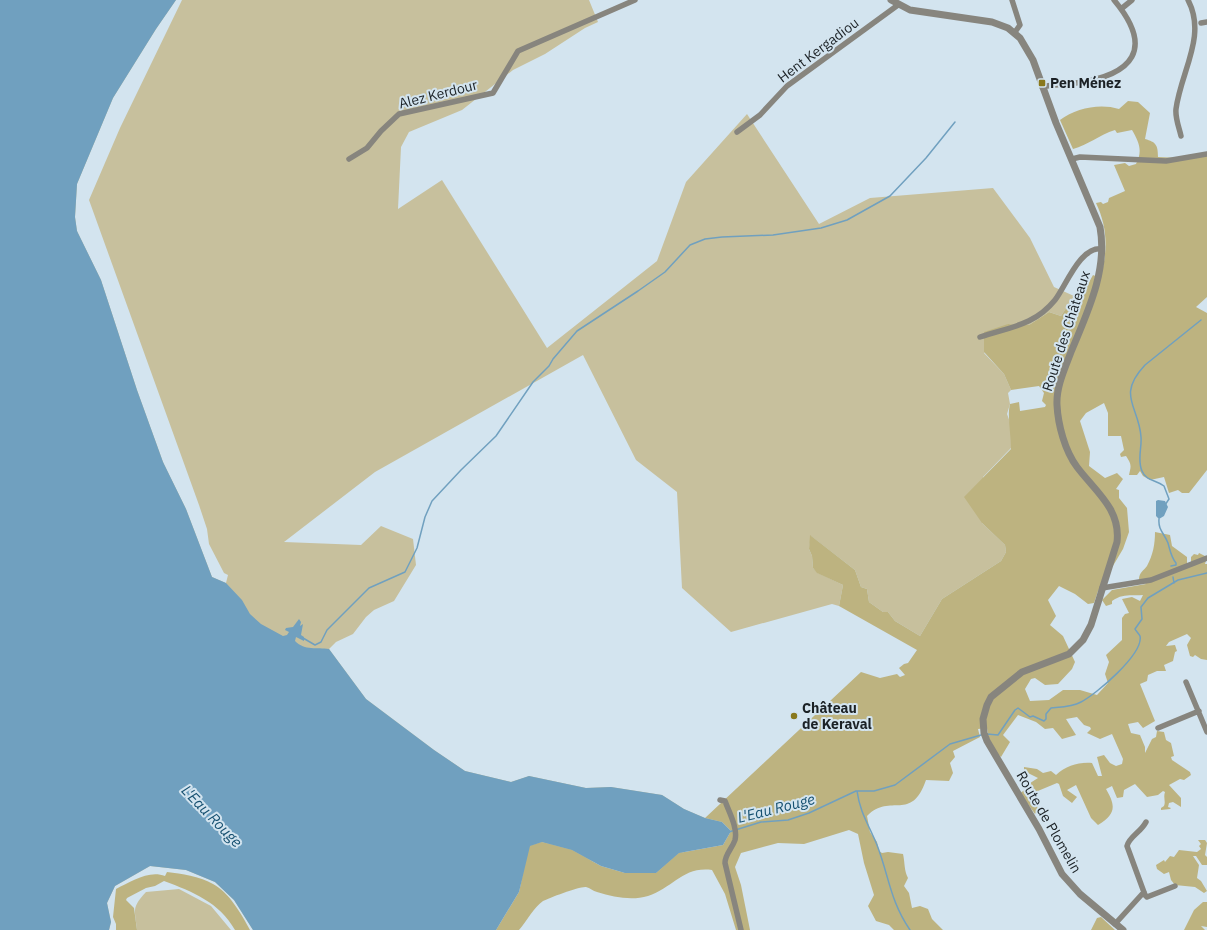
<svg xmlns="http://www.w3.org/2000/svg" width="1207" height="930" font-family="'IBM Plex Sans',sans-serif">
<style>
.green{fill:#c7c09d}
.forest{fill:#bdb380}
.water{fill:#70a0bf}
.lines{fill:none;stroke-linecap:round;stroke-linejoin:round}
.stream{stroke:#70a0bf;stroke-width:1.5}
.minor{stroke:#87857e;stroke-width:5.5}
.tertiary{stroke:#87857e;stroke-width:7}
.poi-dot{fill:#89781c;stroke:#d3e4ef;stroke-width:1.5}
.labels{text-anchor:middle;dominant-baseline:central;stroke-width:4;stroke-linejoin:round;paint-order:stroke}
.street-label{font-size:14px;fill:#1b2125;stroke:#d3e4ef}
.poi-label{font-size:14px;font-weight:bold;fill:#1b2125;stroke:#d3e4ef;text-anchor:start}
.water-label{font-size:15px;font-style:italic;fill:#175171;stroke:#d3e4ef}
</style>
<rect width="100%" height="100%" fill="#d3e4ef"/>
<!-- green -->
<path class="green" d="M 0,0 L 176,0 L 156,29 L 113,98 L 77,184 L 75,217 L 77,231 L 101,280 L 137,390 L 163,462 L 186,509 L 212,577 L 226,583 L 228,575 L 224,573 L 209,544 L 207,529 L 199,505 L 89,200 L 120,128 L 182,0 L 589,0 L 598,22 L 585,28 L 545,54 L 513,70 L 462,110 L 409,132 L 401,147 L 398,209 L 442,180 L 547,348 L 657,261 L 686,182 L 747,114 L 819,224 L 870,198 L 993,188 L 1030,238 L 1054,287 L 1074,296 L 1061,316 L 1049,312 L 1029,325 L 1008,324 L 984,353 L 1004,374 L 1011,390 L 1008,393 L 1010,404 L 1007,414 L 1011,425 L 1011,448 L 983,477 L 982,523 L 1005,545 L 1006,552 L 1001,561 L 942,599 L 920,636 L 895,621 L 888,612 L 883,612 L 869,602 L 867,589 L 861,587 L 855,570 L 811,536 L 809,549 L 812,556 L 813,568 L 818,573 L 843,585 L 839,606 L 832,604 L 731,632 L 682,588 L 677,492 L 636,460 L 583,355 L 375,472 L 284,542 L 361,545 L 381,526 L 413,539 L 416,565 L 394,601 L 374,610 L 366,617 L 353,634 L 336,642 L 329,649 L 366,699 L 434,750 L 465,771 L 511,782 L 529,776 L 586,788 L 611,787 L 662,795 L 684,809 L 705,818 L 722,822 L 656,873 L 625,873 L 542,842 L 496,930 L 253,930 L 234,900 L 215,882 L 186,870 L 150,866 L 115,886 L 107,903 L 111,922 L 109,930 L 0,930 Z
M 179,889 L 211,906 L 231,930 L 137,930 C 135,910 131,908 146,892 Z"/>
<!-- forest -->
<path class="forest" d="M 1128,101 L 1138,102 L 1150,113 L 1145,139 C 1156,142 1158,145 1158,157 L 1180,158 L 1207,152 L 1207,297 L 1196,307 L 1207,313 L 1207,470 L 1189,493 L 1182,493 L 1178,490 L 1169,493 L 1164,477 L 1150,480 L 1143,476 L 1140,471 L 1137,475 L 1129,475 C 1131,466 1132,465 1126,456 L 1121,457 L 1120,454 L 1124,450 L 1121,436 L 1108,436 L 1108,413 L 1104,403 L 1086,413 L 1080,421 L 1090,452 L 1089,466 L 1105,478 L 1117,473 L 1123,479 L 1116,489 L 1119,490 L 1119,498 L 1127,508 L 1129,532 L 1123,549 L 1098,591 L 1094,603 L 1088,604 L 1075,594 L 1059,586 L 1048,600 L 1056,616 L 1050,625 L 1063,636 L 1075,662 L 1072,669 L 1058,684 L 1045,685 L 1035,678 L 1031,679 L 1025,689 L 1030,701 L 1049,700 L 1063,690 L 1080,690 L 1097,695 L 1108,683 L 1105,674 L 1109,662 L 1106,655 L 1122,640 L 1122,618 L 1125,614 L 1129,613 L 1122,599 L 1132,597 L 1140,601 L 1143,595 C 1131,596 1123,593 1112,601 L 1112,604 L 1106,606 L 1102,600 L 1112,590 L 1146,584 L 1139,579 C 1139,573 1144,570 1147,566 C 1153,555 1155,544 1155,532 L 1170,535 L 1172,546 L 1187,557 L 1187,564 L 1191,563 L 1191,557 L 1194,554 L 1198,555 L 1199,553 L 1207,557 L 1205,564 L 1207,564 L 1207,660 L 1201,659 L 1195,655 L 1193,657 L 1190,656 L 1187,645 L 1191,638 L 1187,634 L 1169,642 L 1166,646 L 1175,645 L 1177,651 L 1175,652 L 1173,661 L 1164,665 L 1166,671 L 1157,671 L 1148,675 L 1147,681 L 1140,684 L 1155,721 L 1143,728 L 1138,722 L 1128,724 L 1131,733 L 1140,735 L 1145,747 L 1145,753 L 1152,739 L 1156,737 L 1157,731 L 1164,732 L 1166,740 L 1171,743 L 1174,756 L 1171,757 L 1172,760 L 1190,772 L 1191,775 L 1184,780 L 1180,779 L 1169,785 L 1181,798 L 1181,807 L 1173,802 L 1169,803 L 1168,807 L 1171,808 L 1170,809 L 1161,810 L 1161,808 L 1164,806 C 1166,801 1163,798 1165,792 L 1163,791 L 1158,795 L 1147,797 L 1135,784 L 1124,790 L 1123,797 L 1117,798 L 1112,786 L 1106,789 C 1116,806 1116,814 1098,825 L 1091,818 L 1076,785 L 1067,790 L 1077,797 L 1072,803 L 1063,796 L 1059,784 L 1057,783 L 1033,793 L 1038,809 L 1035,814 L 1020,793 L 1028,788 L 1027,785 L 1038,778 L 1024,771 L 1024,767 L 1037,769 L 1043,773 L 1051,771 L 1056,775 C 1066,766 1078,762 1092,763 L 1098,776 L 1102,776 L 1097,757 L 1104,755 L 1110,763 L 1116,766 L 1122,764 L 1123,759 L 1112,734 L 1100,739 L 1087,733 L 1091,729 L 1090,727 L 1084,725 L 1077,717 L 1066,719 L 1076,735 L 1062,739 L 1053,728 L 1045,729 L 1036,722 L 1018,715 L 1003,735 L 1010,742 L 1001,757 C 993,751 988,738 987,728 L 978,729 L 980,737 L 953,751 L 955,757 L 950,763 L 953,773 L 949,781 L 926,780 C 911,823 891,792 867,816 L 870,832 L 877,842 L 879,851 L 882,853 L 888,852 L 903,854 C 905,863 904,871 908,878 L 904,886 L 909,893 L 912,908 L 920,906 L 928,909 L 932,919 L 943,930 L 894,930 L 889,925 L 876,921 L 868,906 L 874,895 L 864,863 L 858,834 L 849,830 L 804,844 L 778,843 L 741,853 L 735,867 L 741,885 L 750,930 L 736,930 L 725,894 L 712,870 C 683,866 673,888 648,896 C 631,901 614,897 597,892 C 593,891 590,888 586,887 C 580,886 549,898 543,901 C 534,907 526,922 519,930 L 496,930 L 519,892 L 529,846 L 542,842 L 572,850 L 601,866 L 625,873 L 656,873 L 679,853 L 723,845 L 731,831 L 722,822 L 705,818 L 861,672 L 880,678 L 897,674 L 900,677 L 905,675 L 899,668 L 904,664 L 908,663 L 917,650 L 839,606 L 843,585 L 817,573 L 813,568 L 812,556 L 809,549 L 810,535 L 855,570 L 861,587 L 867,589 L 869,602 L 883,612 L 888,612 L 895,621 L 920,636 L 942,599 L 1001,561 L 1006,552 L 1005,545 L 982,523 L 964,497 L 1011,449 C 1011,434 1007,416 1010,404 L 1019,402 L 1020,411 L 1045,407 L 1046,405 L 1042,401 L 1044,393 L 1039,386 L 1011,390 L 1004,374 L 984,352 L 984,332 L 1008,324 L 1029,325 L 1049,312 L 1061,316 L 1074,296 L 1079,300 L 1093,275 L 1100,278 C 1108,252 1108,228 1096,203 L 1101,202 L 1103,204 L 1108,202 L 1109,198 L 1125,191 L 1114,165 L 1125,163 L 1129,166 L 1136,164 C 1143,151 1139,142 1132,130 L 1117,133 L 1115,130 C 1099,135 1088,145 1073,149 L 1060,120 C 1076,108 1100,103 1119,109 Z
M 1198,840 L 1205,840 L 1207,843 L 1205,855 L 1207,857 L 1207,865 L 1202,865 L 1196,856 L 1193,856 L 1199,865 L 1197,878 L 1201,881 L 1207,891 L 1204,893 L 1195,887 L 1175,885 L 1171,880 L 1169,872 L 1164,874 L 1157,869 L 1156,865 L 1164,860 L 1165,862 L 1170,856 L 1174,857 L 1179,850 L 1197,852 L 1201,849 L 1199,846 L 1201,844 Z
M 167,872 C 182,874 199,876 213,884 C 229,892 242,915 250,930 L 235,930 C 219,902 193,892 164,881 L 155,886 L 146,888 L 127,898 L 126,900 L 134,908 L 137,930 L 116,930 L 116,924 L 113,917 L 116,889 C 131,882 148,870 165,876 Z
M 1203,902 L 1207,902 L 1207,927 L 1201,926 L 1205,930 L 1184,930 L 1194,910 Z
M 1101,917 L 1115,930 L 1091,930 L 1097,918 Z"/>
<!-- water -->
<path class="water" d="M 0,0 L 176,0 L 156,29 L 113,98 L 77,184 L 75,217 L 77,231 L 101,280 L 137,390 L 163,462 L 186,509 L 212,577 L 226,583 L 242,600 L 250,614 L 261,624 L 283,636 L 287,635 L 289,632 L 285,630 L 286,628 L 293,627 L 299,619 L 301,622 L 300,626 L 303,624 L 301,635 L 304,637 L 304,641 L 296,637 L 295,641 C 305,651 317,647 329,649 L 366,699 L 434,750 L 465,771 L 511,782 L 529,776 L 586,788 L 611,787 L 662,795 L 684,809 L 705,818 L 722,822 L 731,831 L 723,845 L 679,853 L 656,873 L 625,873 L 601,866 L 572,850 L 542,842 L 530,846 L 519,892 L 496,930 L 253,930 L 234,900 L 215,882 L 186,870 L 150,866 L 115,886 L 107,903 L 111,922 L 109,930 L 0,930 Z
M 1158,500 L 1165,501 L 1168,507 L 1164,516 L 1159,519 L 1156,516 L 1156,501 Z"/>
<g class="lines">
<!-- stream -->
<path class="stream" d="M 1165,505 L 1169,499 L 1164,486 C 1156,480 1146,481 1142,471 C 1137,460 1142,448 1141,437 C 1139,406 1116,396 1145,365 L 1201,320
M 1159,519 C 1158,530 1164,533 1168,543 C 1170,550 1171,557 1176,563 L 1176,565 L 1171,566
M 1173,577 L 1174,583
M 303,638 L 315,645 L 321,642 L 327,630 L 369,588 L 405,572 L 417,548 L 425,517 L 432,501 L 461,470 L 496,436 L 533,382 L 549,366 L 553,359 L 577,331 L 638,291 L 665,272 L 690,245 L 705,239 L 722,237 L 773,235 L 821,228 L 847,220 L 890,196 L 926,158 L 955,122
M 987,734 L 998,735 L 1015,710 L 1018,708 L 1030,717 L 1033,716 L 1044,721 L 1046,719 L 1046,714 L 1051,708 C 1062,707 1072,707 1081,702 C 1095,695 1144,654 1140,636 C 1139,634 1136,631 1135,629 L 1142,619 L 1141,607 L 1148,598 L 1178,580 L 1207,573
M 857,791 C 860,813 869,825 877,845 C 889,876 890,901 910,930
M 729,832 L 761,822 L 788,820 L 809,813 L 856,791 L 874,791 L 895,785 L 950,744 L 981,735"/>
<!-- minor -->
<path class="minor" d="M 1012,0 L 1020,25 L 1015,32
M 1121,9 L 1132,0
M 1201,23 L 1207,22
M 1042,87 C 1053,84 1065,85 1076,83 C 1133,75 1155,49 1114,0
M 737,132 L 760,115 L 787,86 L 898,5
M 1181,136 C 1179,127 1175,118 1176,109 C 1181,71 1207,36 1188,0
M 349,159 L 367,148 L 381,131 L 399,114 L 493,93 L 518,51 L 635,0
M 1072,159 L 1080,157 L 1166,161 L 1207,154
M 980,337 C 1009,327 1034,326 1055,300 C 1066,286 1080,246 1102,249
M 1102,588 L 1151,580 L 1207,558
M 1186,682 L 1207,732
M 1158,728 L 1199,711
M 720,800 L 725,801 C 729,812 738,828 735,840 C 732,849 725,854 725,863 L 741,930
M 1146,822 C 1141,832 1129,837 1127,846 L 1145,895 L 1147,897 L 1175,886
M 1115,924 L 1144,892"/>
<!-- tertiary -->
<path class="tertiary" d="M 891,0 L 910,10 L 992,22 L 1008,28 L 1020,38 L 1033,60 L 1056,123 L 1100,227 C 1108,271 1087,313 1071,352 C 1065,368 1056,387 1057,405 C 1058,425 1065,451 1077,467 C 1095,491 1121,509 1117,542 L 1091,625 L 1083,640 L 1069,654 L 1022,672 L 991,697 L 987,705 L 983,719 L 984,733 L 987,741 L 1039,829 L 1062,874 L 1080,894 L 1123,930"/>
</g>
<!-- markers -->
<g class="poi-dot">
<rect x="1038" y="79" width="8" height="8" rx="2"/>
<circle cx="794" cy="716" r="4"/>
</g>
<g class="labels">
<!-- street labels -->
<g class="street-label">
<text transform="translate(818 50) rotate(-37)">Hent Kergadiou</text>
<text transform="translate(438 94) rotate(-14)">Alez Kerdour</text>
<text transform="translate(1066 331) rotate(-72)">Route des Châteaux</text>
<text transform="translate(1049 822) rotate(60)">Route de Plomelin</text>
</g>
<!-- poi labels -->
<g class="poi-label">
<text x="1050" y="83">Pen Ménez</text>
<text x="802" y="708">Château<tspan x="802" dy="16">de Keraval</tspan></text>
</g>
<!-- water labels -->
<g class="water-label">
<text transform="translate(776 808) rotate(-14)">L'Eau Rouge</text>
<text transform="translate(212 816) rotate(46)">L'Eau Rouge</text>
</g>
</g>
</svg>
